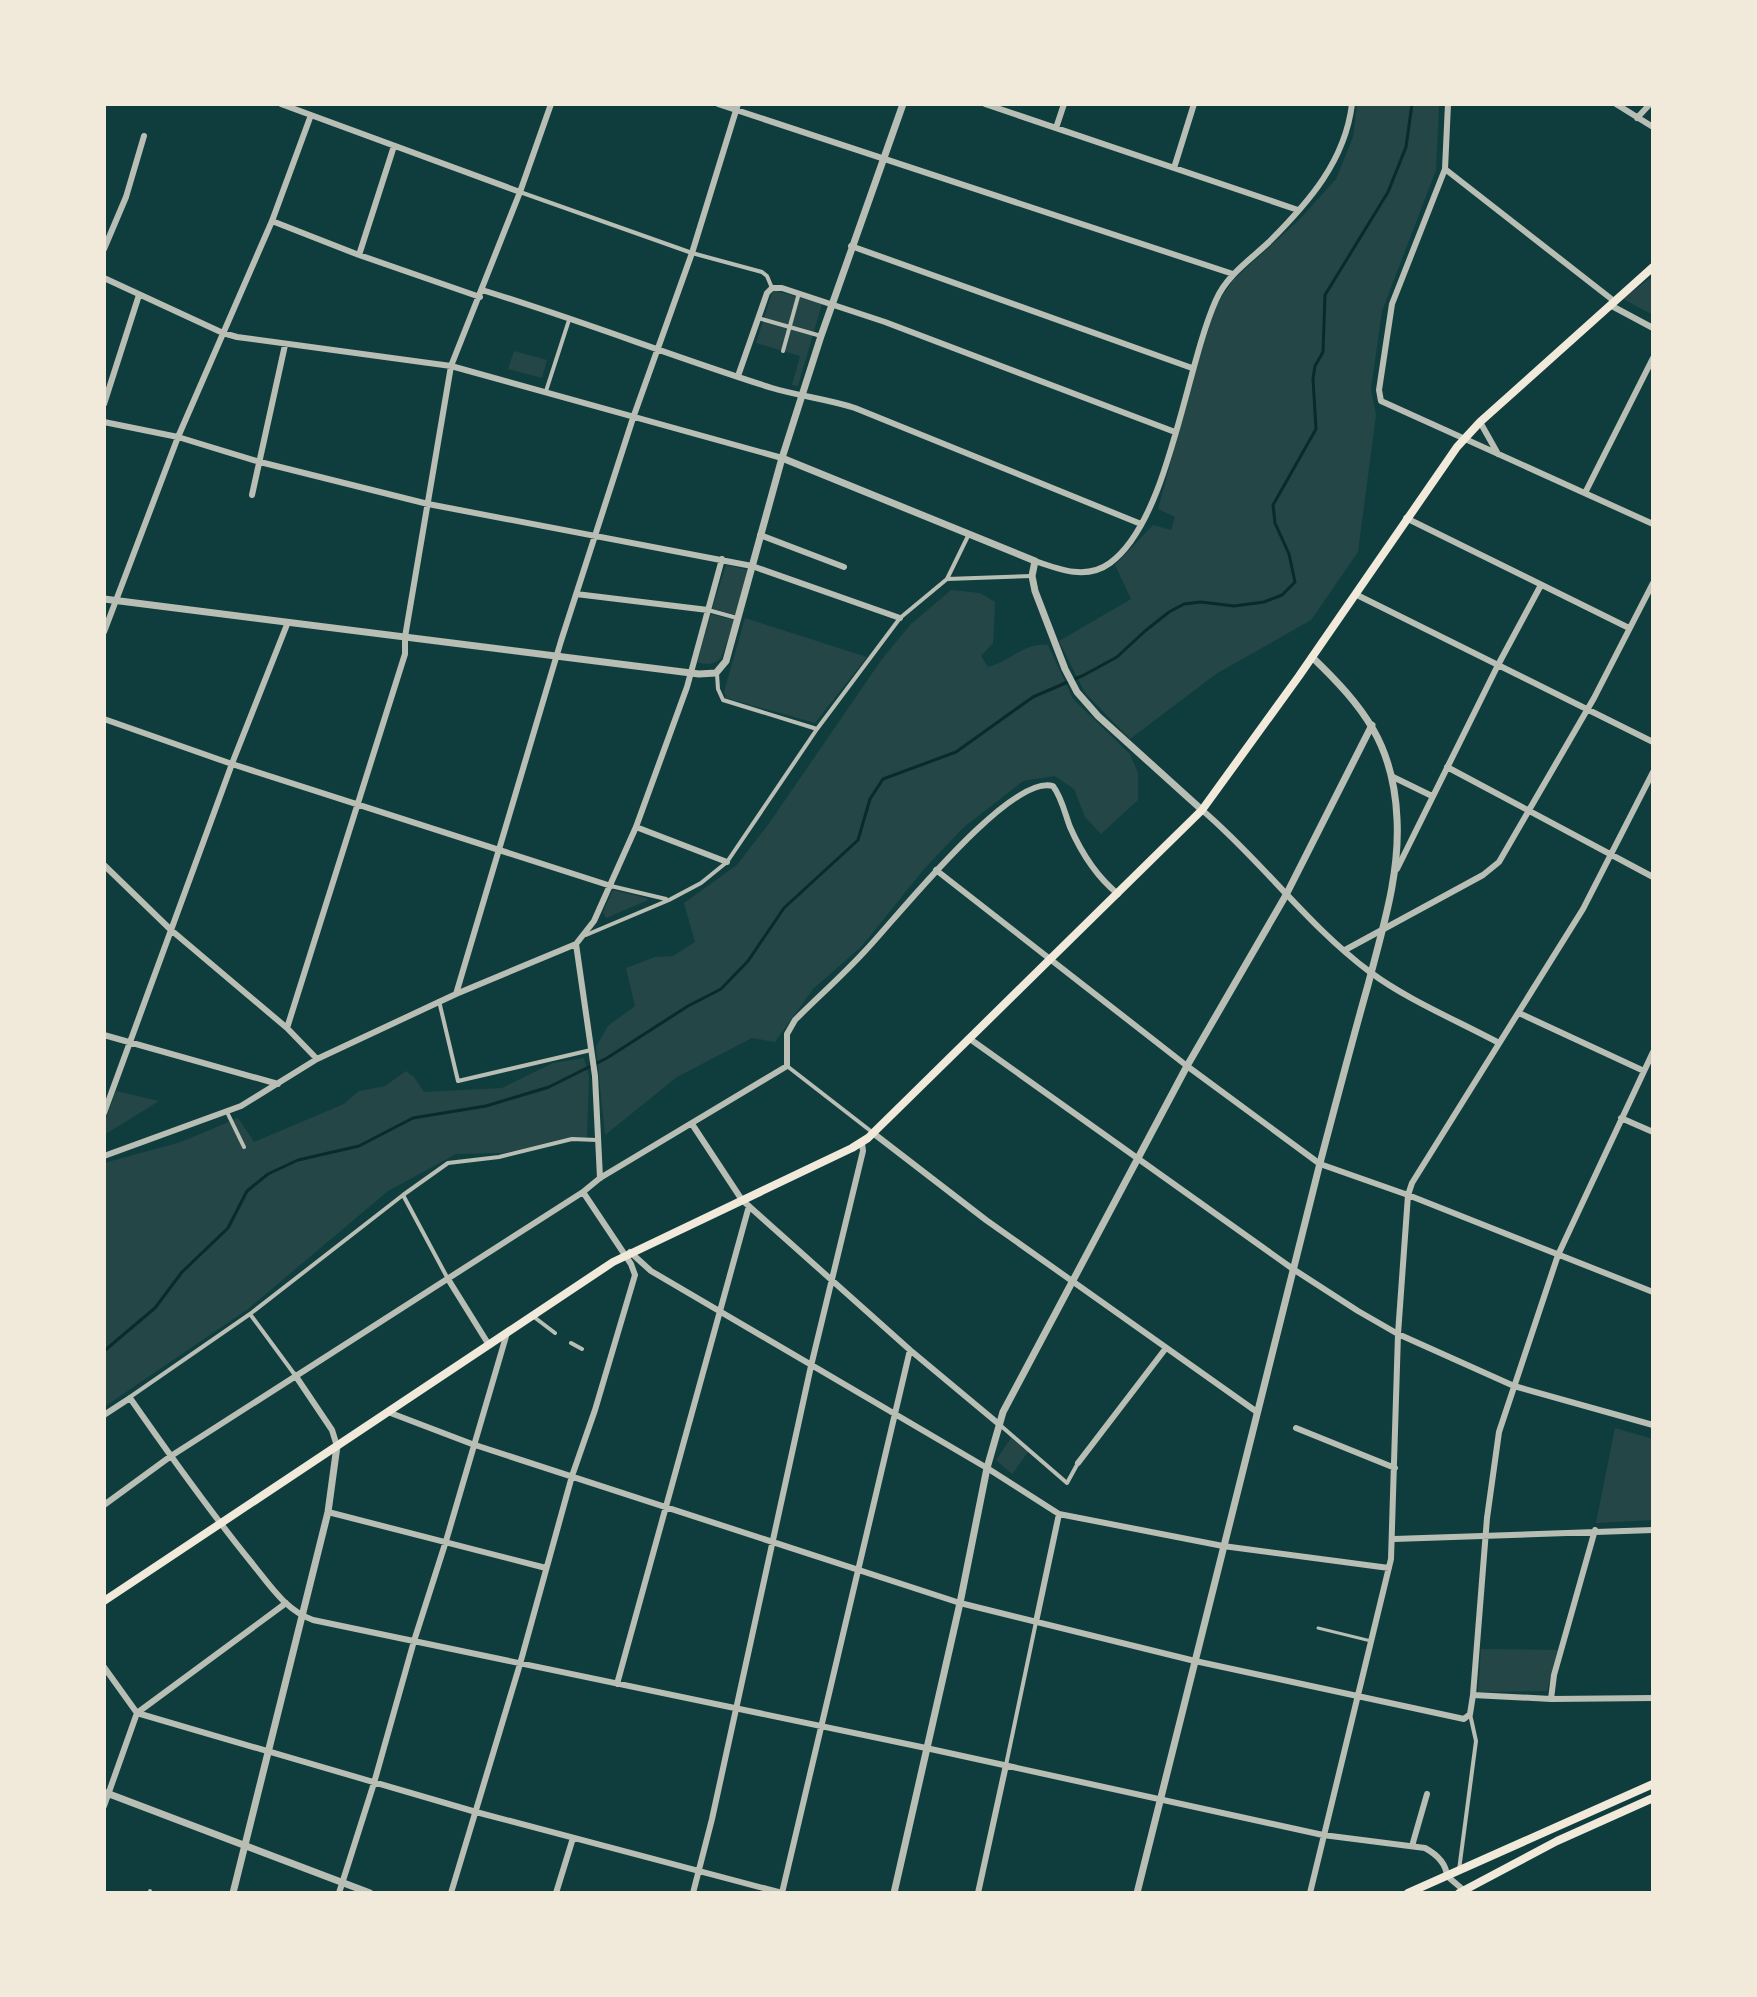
<svg xmlns="http://www.w3.org/2000/svg" width="1757" height="1997" font-family="'Times New Roman',serif">
<style>
.green{fill:#244646}
.lines{fill:none;stroke-linecap:round;stroke-linejoin:round}
.stream{stroke:#0a2a2b;stroke-width:3}
.service{stroke:#b8beb3;stroke-width:3}
.pedestrian{stroke:#b8beb3;stroke-width:4}
.minor{stroke:#b8beb3;stroke-width:6}
.tertiary{stroke:#b8beb3;stroke-width:7}
.secondary{stroke:#f1e9da;stroke-width:8}
</style>
<rect width="100%" height="100%" fill="#0f3d3e"/>
<!-- green -->
<path class="green" d="M 1357,104 L 1439,104 L 1436,170 L 1382,311 L 1371,389 L 1376,415 L 1358,552 L 1311,620 L 1216,674 L 1130,739 L 1085,693 L 1059,641 L 1131,599 L 1115,565 L 1153,525 L 1171,530 L 1175,517 L 1158,509 L 1197,365 L 1216,305 L 1234,279 L 1300,219 L 1336,179 L 1353,137 Z
M 1650,278 L 1653,282 L 1653,315 L 1623,299 Z
M 773,290 L 822,304 L 798,386 L 792,385 L 800,356 L 756,343 Z
M 514,351 L 547,360 L 542,378 L 508,369 Z
M 726,565 L 748,570 L 737,615 L 712,609 Z
M 951,590 L 980,593 L 995,602 L 993,643 L 981,656 L 988,667 C 1010,662 1024,642 1048,645 L 1073,699 L 1130,754 L 1138,773 L 1138,800 L 1101,834 L 1085,817 L 1074,789 L 1055,776 L 1023,781 L 964,827 L 924,869 L 862,946 L 813,989 L 775,1042 L 752,1038 L 677,1077 L 605,1135 L 596,1047 L 608,1026 L 635,1006 L 626,968 L 655,957 L 673,956 L 695,942 L 684,903 L 737,865 L 770,822 L 882,659 L 911,624 Z
M 711,614 L 735,620 L 721,658 C 714,665 707,665 697,662 Z
M 745,618 L 867,657 L 815,723 L 726,698 L 724,692 Z
M 613,890 L 646,898 L 648,900 L 606,918 L 603,912 Z
M 584,1058 L 589,1076 L 587,1137 L 503,1153 L 456,1154 L 388,1191 L 248,1309 L 104,1407 L 104,1163 L 181,1142 L 238,1118 L 254,1142 L 344,1104 L 359,1091 L 385,1086 L 406,1071 L 414,1077 L 424,1092 L 502,1088 L 553,1063 Z
M 116,1091 L 159,1101 L 104,1135 L 104,1124 Z
M 1615,1428 L 1653,1439 L 1653,1520 L 1596,1523 Z
M 1011,1438 L 1028,1452 L 1012,1474 L 996,1460 Z
M 1481,1649 L 1558,1650 L 1547,1691 L 1478,1692 Z"/>
<g class="lines">
<!-- stream -->
<path class="stream" d="M 104,1351 L 155,1308 L 182,1272 L 228,1228 L 247,1191 L 268,1174 L 298,1160 L 359,1146 L 413,1118 L 486,1106 L 549,1087 L 607,1058 L 688,1006 L 721,989 L 748,961 L 784,908 L 858,840 L 870,799 L 883,779 L 956,752 L 1033,697 L 1084,675 L 1117,657 L 1145,631 L 1169,612 L 1184,604 L 1201,602 L 1234,606 L 1264,602 L 1282,595 L 1295,582 L 1289,554 L 1275,523 L 1273,505 L 1316,429 L 1313,379 L 1315,366 L 1323,352 L 1325,295 L 1388,192 L 1406,147 L 1412,104"/>
<!-- service -->
<path class="service" d="M 1318,1628 L 1371,1641"/>
<!-- pedestrian -->
<path class="pedestrian" d="M 520,192 L 692,253 L 762,272 L 767,276 L 772,288
M 758,318 L 821,336
M 783,351 L 799,293
M 546,391 L 569,320
M 947,579 L 1032,576
M 708,610 L 737,618
M 717,674 L 718,689 L 723,700 L 817,729
M 611,886 L 666,899
M 586,935 L 669,900 L 701,883 L 727,862 L 817,729 L 900,618 L 947,579 L 968,536
M 439,1001 L 458,1081 L 591,1050
M 787,1066 L 872,1132
M 227,1112 L 244,1147
M 403,1195 L 448,1279
M 250,1314 L 295,1375
M 534,1317 L 555,1333
M 571,1343 L 582,1349
M 130,1397 L 250,1314 L 403,1195 L 448,1163 L 499,1157 L 572,1139 L 597,1140
M 1000,1425 L 1067,1483 L 1078,1463
M 1006,1765 L 1036,1622
M 1459,1870 L 1476,1741 L 1470,1714
M 150,1893 L 150,1891"/>
<!-- minor -->
<path class="minor" d="M 281,104 L 520,192
M 718,104 L 1233,274
M 985,104 L 1298,210
M 1448,104 L 1445,169 L 1392,304 L 1379,390 L 1381,401 L 1653,524
M 1616,104 L 1653,127
M 1637,118 L 1650,104
M 1056,128 L 1064,104
M 1174,168 L 1194,104
M 1445,169 L 1614,301
M 272,221 L 359,255 L 480,297
M 851,246 L 1192,368
M 104,249 L 126,197 L 144,136
M 359,255 L 394,146
M 104,278 L 223,333 L 237,337 L 451,366 L 782,458
M 482,290 C 580,320 674,357 772,388 C 799,396 827,399 855,408 L 1141,524
M 1610,305 L 1653,328
M 738,376 L 767,293 L 772,288 L 782,288 L 885,322 L 1175,432
M 104,404 L 139,295
M 104,422 L 178,437 L 260,462 L 428,504 L 752,566 L 900,618
M 1480,422 L 1498,454
M 1585,493 L 1653,358
M 252,495 L 285,345
M 1406,518 L 1629,628
M 760,535 L 844,567
M 1035,561 C 1060,570 1087,580 1110,563 C 1169,520 1185,369 1216,300 C 1227,275 1250,260 1269,242 C 1309,202 1345,161 1352,104
M 576,594 L 708,610
M 1355,594 L 1653,742
M 104,632 L 178,437 L 272,221 L 311,115
M 104,719 L 232,764 L 611,886
M 1447,767 L 1653,877
M 1391,776 L 1432,796
M 1202,810 C 1261,860 1307,925 1370,972 C 1406,999 1458,1021 1499,1043
M 636,827 L 727,862
M 104,865 L 171,930 L 287,1028 L 317,1059
M 1397,869 L 1498,665 L 1541,585
M 936,870 L 1187,1066 L 1320,1164 L 1408,1195 L 1653,1292
M 576,944 L 595,1076 L 600,1178
M 1345,950 L 1483,875 L 1499,862 L 1594,698 L 1653,583
M 456,994 L 561,641 L 633,418 L 692,253 L 738,104
M 1519,1013 L 1644,1071
M 287,1028 L 405,654 L 405,637 L 451,366 L 520,192 L 551,104
M 104,1035 L 278,1084
M 970,1039 L 1293,1269 L 1358,1311 L 1398,1334 L 1514,1386 L 1653,1425
M 104,1113 L 233,761 L 288,622
M 1621,1118 L 1653,1132
M 692,1124 L 742,1200 L 910,1350 L 1000,1425
M 873,1133 L 986,1220 L 1257,1412
M 104,1156 L 241,1106 L 317,1059 L 456,994 L 576,944 L 594,921 L 636,827 L 687,687 L 722,559
M 583,1192 L 631,1264 L 635,1275
M 630,1252 L 651,1271 L 987,1468 L 1059,1514 L 1223,1546 L 1389,1568
M 448,1279 L 489,1345
M 295,1375 L 332,1430 L 337,1446
M 388,1412 L 472,1444 L 960,1603 L 1195,1661 L 1464,1719 L 1470,1714 L 1473,1695 L 1487,1518 L 1499,1432 L 1558,1255 L 1653,1052
M 104,1415 L 130,1398 C 169,1454 208,1509 251,1562 C 269,1584 285,1610 313,1620 L 926,1748 L 1323,1835 L 1425,1848 C 1436,1854 1446,1863 1447,1876 L 1467,1893
M 1296,1428 L 1395,1468
M 1078,1463 L 1166,1348
M 104,1505 L 171,1456 L 583,1192 L 600,1178 L 787,1066 L 787,1034 L 795,1020 C 818,997 843,975 865,951 C 895,920 1010,773 1053,786 C 1062,798 1065,814 1070,827 C 1081,852 1097,877 1118,894
M 328,1512 L 546,1568
M 1394,1539 L 1653,1530
M 1036,1622 L 1059,1514
M 104,1667 L 137,1713 L 476,1812 L 782,1893
M 617,1684 L 749,1206
M 1473,1695 L 1551,1699 L 1653,1698
M 1551,1699 L 1554,1675 L 1595,1530
M 104,1806 L 137,1713 L 286,1603
M 1412,1846 L 1427,1794
M 339,1893 L 374,1783 L 414,1641 L 446,1541 L 507,1333
M 451,1893 L 520,1664 L 572,1476 L 595,1410 L 635,1275
M 556,1893 L 573,1838
M 693,1893 L 712,1819 L 811,1366 L 863,1151 L 862,1143
M 782,1893 L 910,1350
M 978,1893 L 1006,1765
M 1310,1893 L 1391,1559 L 1398,1334 L 1408,1195 L 1412,1183 L 1583,909 L 1653,772"/>
<!-- tertiary -->
<path class="tertiary" d="M 782,458 L 1035,561 L 1032,576 L 1035,591 L 1065,669 L 1077,692 L 1098,716 L 1202,810
M 104,599 L 699,674 L 716,673 L 726,661 L 782,458 L 821,336 L 903,104
M 104,1792 L 370,1893
M 233,1893 L 328,1512 L 337,1446
M 894,1893 L 960,1603 L 987,1468 L 1003,1412 L 1187,1066 L 1286,895 L 1372,725
M 1137,1893 C 1197,1651 1257,1409 1319,1167 C 1335,1106 1351,1045 1368,985 C 1382,930 1400,876 1397,819 C 1394,745 1364,707 1312,657"/>
<!-- secondary -->
<path class="secondary" d="M 104,1601 L 613,1262 L 852,1148 L 868,1138 L 1202,810 L 1299,676 L 1457,447 L 1480,422 L 1653,267
M 1408,1893 L 1653,1784
M 1459,1893 L 1557,1841 L 1653,1798"/>
</g>
<!-- border -->
<rect width="1757" height="1997" fill="none" stroke="#f1e9da" stroke-width="212"/>
</svg>
